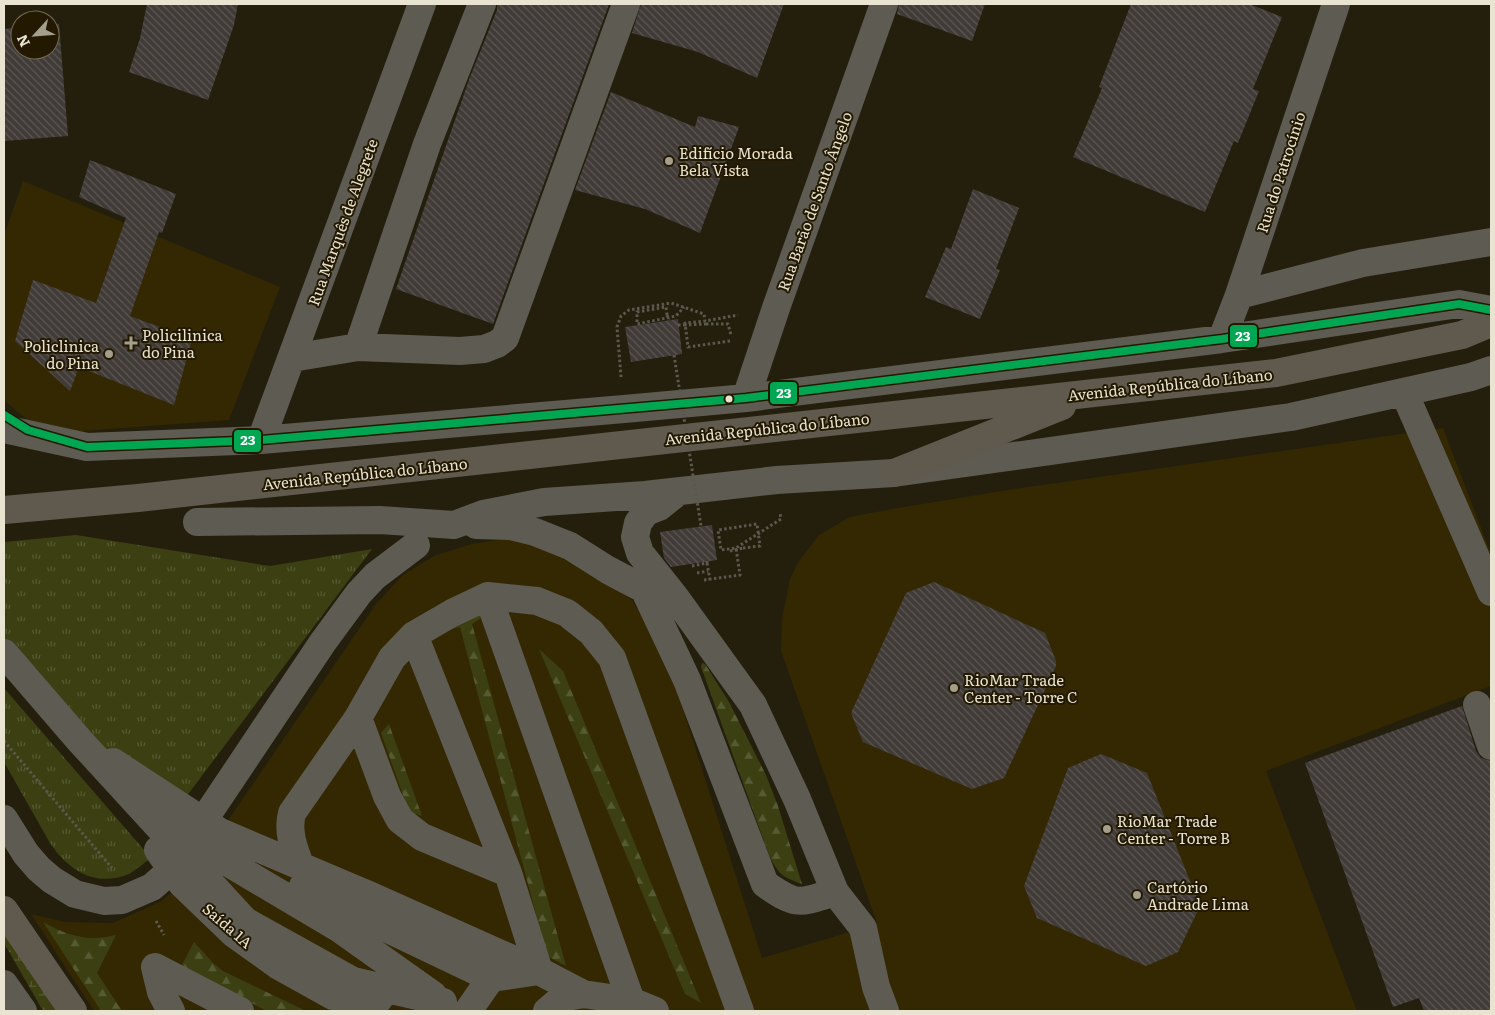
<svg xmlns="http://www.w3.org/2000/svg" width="1495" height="1015" font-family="Literata,serif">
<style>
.built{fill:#342803}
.grass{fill:url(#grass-tufts)}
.forest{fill:url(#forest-firs)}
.wetland{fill:url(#wetland-marsh)}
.building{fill:url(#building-back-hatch)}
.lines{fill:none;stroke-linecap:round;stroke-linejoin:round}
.path{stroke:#5b584e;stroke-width:3;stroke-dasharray:2.5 2.5;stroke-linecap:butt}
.minor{stroke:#5e5b53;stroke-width:28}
.major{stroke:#605a4e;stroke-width:28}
.path-bridge{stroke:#5b584e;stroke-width:3;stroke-dasharray:2.5 2.5;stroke-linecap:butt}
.minor-bridge{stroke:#5e5b53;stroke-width:28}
.bus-1-casing{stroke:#231900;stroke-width:11}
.bus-1{stroke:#00a651;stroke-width:8}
.poi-dot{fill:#a49e8c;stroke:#231900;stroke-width:2}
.bus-dot{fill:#e9e3d1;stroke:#231900;stroke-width:2}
.labels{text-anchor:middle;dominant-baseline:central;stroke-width:4;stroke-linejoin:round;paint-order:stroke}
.poi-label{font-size:15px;fill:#e9e3d1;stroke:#231900;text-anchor:start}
.street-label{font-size:15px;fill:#e9e3d1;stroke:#231900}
.line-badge{stroke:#231900;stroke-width:2}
.badge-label{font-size:14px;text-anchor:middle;font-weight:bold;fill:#fff}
</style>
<defs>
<pattern id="grass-tufts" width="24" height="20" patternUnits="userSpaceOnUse" patternTransform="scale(1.25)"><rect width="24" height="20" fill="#3b3f12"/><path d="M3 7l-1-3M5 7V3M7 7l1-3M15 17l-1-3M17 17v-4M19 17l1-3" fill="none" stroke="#575b33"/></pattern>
<pattern id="forest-firs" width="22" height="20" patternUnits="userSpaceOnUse" patternTransform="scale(1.25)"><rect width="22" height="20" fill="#3b3f12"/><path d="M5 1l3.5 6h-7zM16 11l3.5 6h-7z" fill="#575b33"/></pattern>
<pattern id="wetland-marsh" width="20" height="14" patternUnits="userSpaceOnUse" patternTransform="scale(1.25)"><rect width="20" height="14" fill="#3b3f12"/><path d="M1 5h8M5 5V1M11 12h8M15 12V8" fill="none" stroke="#575b33"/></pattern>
<pattern id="building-back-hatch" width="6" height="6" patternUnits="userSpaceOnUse" patternTransform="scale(1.25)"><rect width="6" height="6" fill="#413b38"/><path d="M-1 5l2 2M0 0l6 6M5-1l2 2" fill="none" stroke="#5c5754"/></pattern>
</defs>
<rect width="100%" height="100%" fill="#241e0d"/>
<!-- built -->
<path class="built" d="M 23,181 L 280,287 L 229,420 L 43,434 L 4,400 L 4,235 Z
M 1443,428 L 1491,554 L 1491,686 L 1266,771 L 1357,1011 L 94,1011 L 31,914 L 65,922 L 113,923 L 160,902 L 182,884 L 220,832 L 376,604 L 403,575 L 436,555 L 472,544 L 505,539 L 538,544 L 605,579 L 632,600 L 667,659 L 762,958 L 863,928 L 877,923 L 781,651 L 782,619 L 790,579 L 799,561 L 819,535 L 850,517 L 892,509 L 1008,490 Z"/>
<!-- grass -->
<path class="grass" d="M 76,535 L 270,566 L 372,549 L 183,801 L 71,740 L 4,674 L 4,542 Z
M 4,688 L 151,858 C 144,863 136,870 129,874 C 95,888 68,870 50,843 L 4,762 Z"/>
<!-- forest -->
<path class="forest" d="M 486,615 L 472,624 L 566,966 L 547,956 L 460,627 L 444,631 L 472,617 Z
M 539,649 L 563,671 L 701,1003 L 685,994 Z
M 702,663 L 705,664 L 729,702 L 766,775 L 778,806 L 802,884 C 782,877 778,874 769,855 L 701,667 Z
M 389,724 L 422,816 L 409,812 L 381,733 Z
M 43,922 C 68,936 88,942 116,935 L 97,973 L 122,1011 L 101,1011 Z
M 194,942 L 214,964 L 223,971 L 306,1011 L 267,1011 L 181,967 Z"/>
<!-- wetland -->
<path class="wetland" d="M 4,917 L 61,1011 L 43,1011 L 4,943 Z"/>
<!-- building -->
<path class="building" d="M 147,4 L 238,4 L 234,25 L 208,100 L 129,72 L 140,38 Z
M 497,4 L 609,4 L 493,324 L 396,289 L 470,77 L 497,10 Z
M 641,4 L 784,4 L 757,78 L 698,52 L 632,33 Z
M 899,4 L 985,4 L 972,41 L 897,14 Z
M 1131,4 L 1249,4 L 1282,17 L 1253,89 L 1259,91 L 1238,143 L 1234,141 L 1205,212 L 1073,157 L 1102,88 L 1099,87 Z
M 59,24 L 68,136 L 4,141 L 4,29 L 20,27 L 20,50 L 50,50 L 50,25 Z
M 611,92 L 695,127 L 698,116 L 739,127 L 700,233 L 645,209 L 575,190 Z
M 90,160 L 176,194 L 162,233 L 159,232 L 130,316 L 192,339 L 174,405 L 79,367 L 70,391 L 15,341 L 33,280 L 96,303 L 126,218 L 79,197 Z
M 973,189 L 1019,208 L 996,269 L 1000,270 L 980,319 L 925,297 L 946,247 L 951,249 Z
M 678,319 L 682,354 L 631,362 L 625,327 Z
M 712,525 L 717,560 L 671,567 L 664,558 L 660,532 Z
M 934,582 L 1045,633 L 1056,661 L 1056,666 L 1004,778 L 972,789 L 863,742 L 851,713 L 906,593 Z
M 1462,706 L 1476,751 L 1481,758 L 1491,761 L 1491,1011 L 1424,1011 L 1419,998 L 1393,1007 L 1305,763 Z
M 1101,754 L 1147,773 L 1200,906 L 1178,952 L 1146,966 L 1037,918 L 1024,886 L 1068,768 Z"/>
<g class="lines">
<!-- path -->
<path class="path" d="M 667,315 L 666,307 L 637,312 L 637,324 L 676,316 L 684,307
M 706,324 L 728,324 L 731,335
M 678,325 L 684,325
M 730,341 L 688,347 L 685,323 L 705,321 L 738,315
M 621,377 L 617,327 L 621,316 L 629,310 L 671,303 L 704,314 L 705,321
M 743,548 L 760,546 L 757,524 L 718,530 L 721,550 L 736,548 L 781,519 L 780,513
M 707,563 L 710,580
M 692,566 L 707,563 L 707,561
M 697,573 L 708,571
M 704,580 L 740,575 L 736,548
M 4,741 L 112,868
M 156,921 L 164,935"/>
<!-- minor -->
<path class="minor" d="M 1239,295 L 1363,263 L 1491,242
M 1222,339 L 1239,295 L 1336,4
M 358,347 L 427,144 L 482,4
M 292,358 L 358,347 L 460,351 L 484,349 L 497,344 L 505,338 L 626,4
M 1404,392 L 1491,592
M 746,398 L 776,308 L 884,4
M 4,429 L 87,447 L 261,440 L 624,409 L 746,398 L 1222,339 L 1459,304 L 1491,310
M 261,440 L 422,4
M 674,495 L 659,507 L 646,512 L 638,523 L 635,537 L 640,553 L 675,597 L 753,705 L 797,799 L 835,892 L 863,928 L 876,987 L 885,1011
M 197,522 L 380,520 L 454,525 L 483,514 L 544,502 L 645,495 L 777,480 L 894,473 L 1291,417 L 1471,377 L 1491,370
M 476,525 L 511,526 L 535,532 L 570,546 L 608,570 L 644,589 L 687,680 L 765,884 C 798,907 799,903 835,892
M 488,596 L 631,1001
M 414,635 L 508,873 L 539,971
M 4,653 L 80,741 L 245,921 L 353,981 L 443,1002
M 1477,705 L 1491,746
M 358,718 L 387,796 L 400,820 L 422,837 L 508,873
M 113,762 L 220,832 L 371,896 L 539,971
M 174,821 L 207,850 L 340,929 L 433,995
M 158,850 L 182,884 L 233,933 L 279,966 L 333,996 L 379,999
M 301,867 C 294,849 287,832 292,813 L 358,718 L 392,658 L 414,635 L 452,613 L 488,596 L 537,601 L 567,613 L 591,632 L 612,658 L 740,1011
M 303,886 L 361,916 L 491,978
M 155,967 L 240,1011
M 155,967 L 161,992 L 171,1011
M 4,984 L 23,1011
M 468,1011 L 491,978 L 539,971 L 583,994
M 547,1011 L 562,998 L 583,994 L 631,1001 L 655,1011"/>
<!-- major -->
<path class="major" d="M 894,473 L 1062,406
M 4,510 L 138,498 L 1276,373 L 1462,335 L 1491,323
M 4,910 L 73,1011"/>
<!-- path-bridge -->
<path class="path-bridge" d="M 667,315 L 669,320
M 684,325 L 706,324
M 674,355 L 701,526
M 730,551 L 743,548"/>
<!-- minor-bridge -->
<path class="minor-bridge" d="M 4,819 L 26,854 L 39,869 L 52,880 L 75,894 L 104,901 L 122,900 L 152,887 L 169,872 L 183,851 L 323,642 L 359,593 L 375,576 L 416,545"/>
<defs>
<path id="bus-1" d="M 4,415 L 28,430 L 87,447 L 261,440 L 746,398 L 1222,339 L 1459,304 L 1491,310"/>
</defs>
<!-- bus-1 casing -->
<use href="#bus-1" class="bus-1-casing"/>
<!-- bus-1 -->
<use href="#bus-1" class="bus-1"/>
</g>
<!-- markers -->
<g class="poi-dot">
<circle cx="669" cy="161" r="5"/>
<path d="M128.5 335.5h5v5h5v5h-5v5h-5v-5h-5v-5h5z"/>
<circle cx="109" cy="354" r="5"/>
<circle cx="954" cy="688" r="5"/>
<circle cx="1107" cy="829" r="5"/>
<circle cx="1137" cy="895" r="5"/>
</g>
<circle class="bus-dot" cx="729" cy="399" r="4.5"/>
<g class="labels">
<!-- poi labels -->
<g class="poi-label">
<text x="679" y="152">Edifício Morada<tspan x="679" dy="17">Bela Vista</tspan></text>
<text x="142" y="334">Policilinica<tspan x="142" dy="17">do Pina</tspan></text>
<text x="99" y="345" text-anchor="end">Policlinica<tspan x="99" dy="17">do Pina</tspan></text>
<text x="964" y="679">RioMar Trade<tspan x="964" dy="17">Center - Torre C</tspan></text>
<text x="1117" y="820">RioMar Trade<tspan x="1117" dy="17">Center - Torre B</tspan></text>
<text x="1147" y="886">Cartório<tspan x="1147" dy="17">Andrade Lima</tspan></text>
</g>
<!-- street labels -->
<g class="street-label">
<text transform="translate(1280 172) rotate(-72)">Rua do Patrocínio</text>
<text transform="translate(814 201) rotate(-70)">Rua Barão de Santo Ângelo</text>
<text transform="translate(342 222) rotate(-70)">Rua Marquês de Alegrete</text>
<text transform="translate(1170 384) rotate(-6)">Avenida República do Líbano</text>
<text transform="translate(767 428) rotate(-6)">Avenida República do Líbano</text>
<text transform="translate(365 473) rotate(-6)">Avenida República do Líbano</text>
<text transform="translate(228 925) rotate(41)">Saída 1A</text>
</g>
</g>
<g class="line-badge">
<rect x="1229" y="324" width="29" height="24" rx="5" fill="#00a651"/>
<rect x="769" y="381" width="29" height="24" rx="5" fill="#00a651"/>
<rect x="233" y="429" width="29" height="24" rx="5" fill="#00a651"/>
</g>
<g class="badge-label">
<text x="1243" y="341">23</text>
<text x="784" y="398">23</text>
<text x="248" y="445">23</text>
</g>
<!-- border -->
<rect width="1495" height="1015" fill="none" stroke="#e9e3d1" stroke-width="10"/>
<!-- north arrow -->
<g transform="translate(35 35) rotate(244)"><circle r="24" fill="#231900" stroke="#726a54"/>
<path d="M0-4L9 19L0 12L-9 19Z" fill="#a49e8c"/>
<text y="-8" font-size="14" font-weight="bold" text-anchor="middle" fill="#e9e3d1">N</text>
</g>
</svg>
